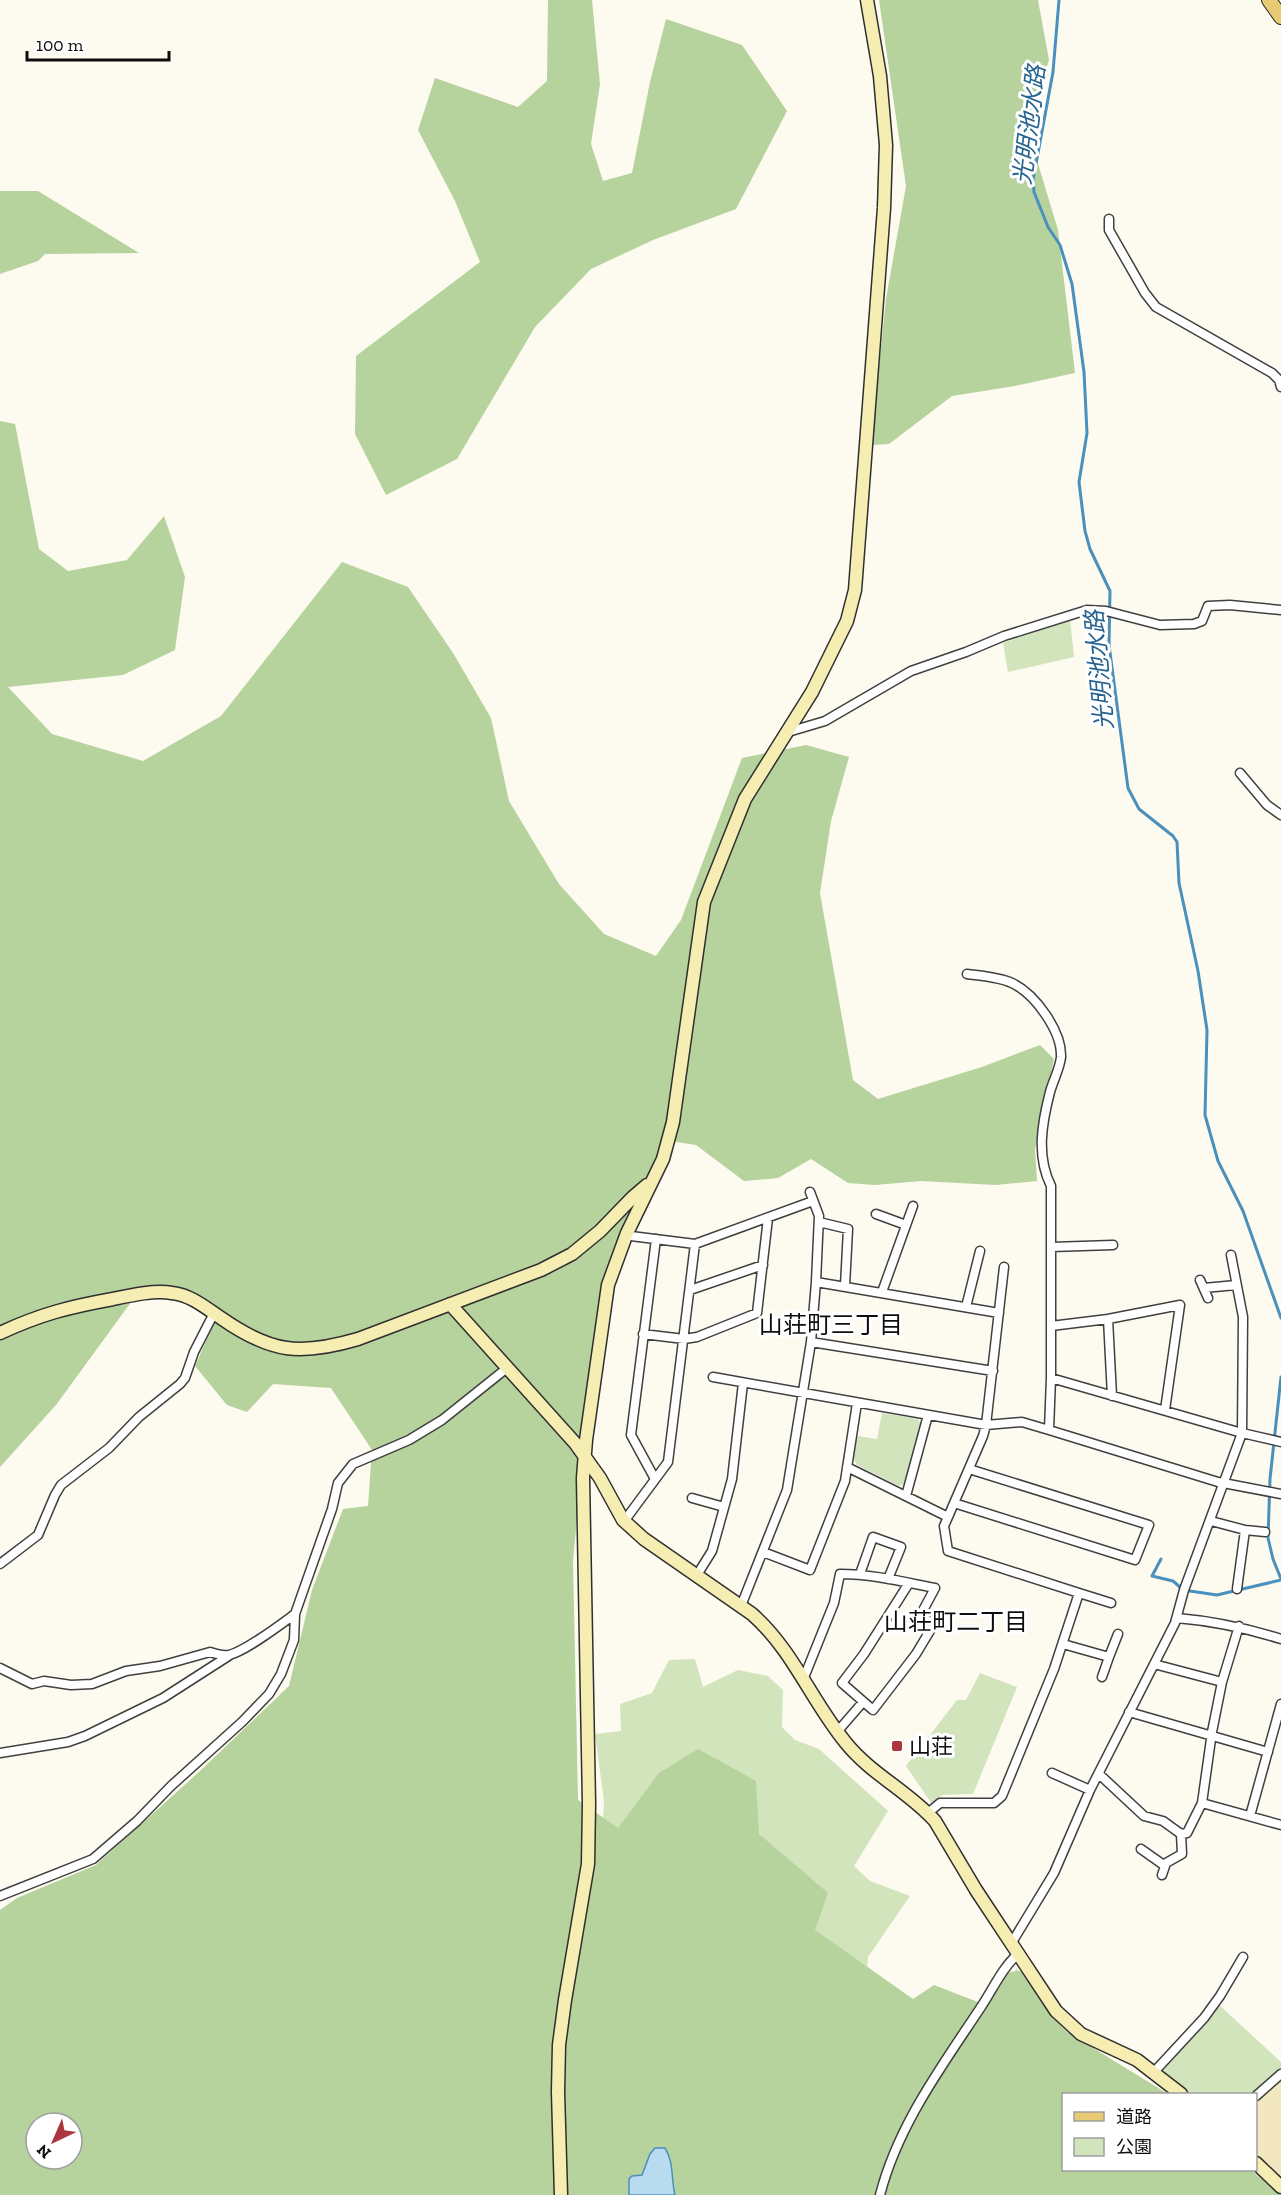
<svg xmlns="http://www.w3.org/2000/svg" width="1281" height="2195" font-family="'Zilla Slab','Noto Sans JP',serif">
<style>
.green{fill:#d1e4bc}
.forest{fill:#b6d29d;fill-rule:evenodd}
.sand{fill:#f3e7c0}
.water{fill:#b9dbef;stroke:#4990bd;stroke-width:1.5}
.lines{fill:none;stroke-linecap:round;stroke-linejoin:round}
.stream{stroke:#4990bd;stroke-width:3}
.street-casing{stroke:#404040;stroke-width:11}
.secondary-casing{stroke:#2f2f2f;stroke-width:15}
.primary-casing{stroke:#1e1e1e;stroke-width:16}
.street{stroke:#fff;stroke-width:8}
.secondary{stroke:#f5edb1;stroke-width:12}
.primary{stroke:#e8ca74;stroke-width:14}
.poi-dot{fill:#ac363d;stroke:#fff;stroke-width:2}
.labels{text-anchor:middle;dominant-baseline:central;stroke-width:6;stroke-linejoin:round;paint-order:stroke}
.poi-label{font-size:22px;fill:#0d0d0d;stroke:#fff;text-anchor:start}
.water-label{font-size:24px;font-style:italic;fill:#256390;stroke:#fff}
.neighbourhood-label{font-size:24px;fill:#0d0d0d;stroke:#fff}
</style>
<rect width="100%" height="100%" fill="#fdfaef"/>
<!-- green -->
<path class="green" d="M 1070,619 L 1074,657 L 1008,672 L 1003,643 Z
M 882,1413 L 918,1419 L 921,1424 L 904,1484 L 899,1486 L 857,1465 L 853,1458 L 857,1436 L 877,1439 Z
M 695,1659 L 703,1687 L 738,1670 L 768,1676 L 783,1690 L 782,1727 L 795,1740 L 819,1749 L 888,1811 L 854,1866 L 870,1881 L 910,1896 L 868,1957 L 866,1986 L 987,2019 L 1017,1968 L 1039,2011 L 1064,2094 L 1064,2170 L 1245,2170 L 1245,2195 L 583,2195 L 604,1801 L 595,1734 L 621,1731 L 620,1704 L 652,1693 L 669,1660 Z
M 980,1673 L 1017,1687 L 973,1794 L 942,1795 L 932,1804 L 906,1766 L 957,1700 L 966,1700 Z
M 1217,2003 L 1281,2062 L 1281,2181 L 1256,2156 L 1256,2094 L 1186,2094 L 1157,2070 L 1163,2071 Z"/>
<!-- forest -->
<path class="forest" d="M 548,0 L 592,0 L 600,84 L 591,144 L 603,181 L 632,173 L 650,82 L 666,19 L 742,45 L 787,111 L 736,209 L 653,240 L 591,269 L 535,327 L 457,459 L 386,495 L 355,434 L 356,356 L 480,262 L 455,201 L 418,130 L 435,78 L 518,107 L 547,81 Z
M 879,0 L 1038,0 L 1049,60 L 1027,127 L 1058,230 L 1075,373 L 1015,386 L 952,396 L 889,444 L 871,445 L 886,299 L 906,186 Z
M 0,191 L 38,191 L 139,253 L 45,254 L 38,261 L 0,274 Z
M 0,421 L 15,424 L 39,549 L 68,571 L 127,560 L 164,516 L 185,577 L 175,650 L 123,675 L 8,687 L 52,734 L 143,761 L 221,716 L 342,562 L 408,587 L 453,653 L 491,718 L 509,801 L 559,884 L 604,934 L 656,956 L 681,920 L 742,758 L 806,745 L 849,757 L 831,821 L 820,893 L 853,1080 L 878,1099 L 982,1067 L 1040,1045 L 1054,1059 L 1035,1149 L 1037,1181 L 996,1185 L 921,1181 L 875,1185 L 848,1183 L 811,1159 L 778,1178 L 744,1181 L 696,1145 L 664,1140 L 629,1219 L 603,1297 L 586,1419 L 573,1561 L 578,1800 L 618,1828 L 659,1773 L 698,1749 L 756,1781 L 759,1834 L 828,1893 L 815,1930 L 913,1999 L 934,1985 L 983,2004 C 995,1986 998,1971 1021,1971 L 1053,2018 L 1067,2032 L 1168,2094 L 1064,2094 L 1064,2170 L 1251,2170 L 1280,2195 L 0,2195 L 0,1910 L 17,1898 L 96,1865 L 201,1770 L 289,1686 L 312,1590 L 343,1509 L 368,1506 L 372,1450 L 331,1388 L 273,1384 L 247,1412 L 227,1405 L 195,1366 L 217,1316 L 173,1293 L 137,1294 L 56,1405 L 0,1467 ZM 36,2123 L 72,2123 L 72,2159 L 36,2159 Z"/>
<!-- sand -->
<path class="sand" d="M 1280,2083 L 1281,2084 L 1281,2181 L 1256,2156 L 1256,2101 Z"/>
<!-- water -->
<path class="water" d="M 655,2148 L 665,2148 C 674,2162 671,2179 675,2195 L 629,2195 L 629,2179 L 632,2176 L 642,2175 L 650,2154 Z"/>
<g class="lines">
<!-- stream -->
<path class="stream" d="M 1059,0 L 1053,72 L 1033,180 L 1034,192 L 1048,227 L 1060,245 L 1072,284 L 1084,372 L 1087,433 L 1079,482 L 1085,531 L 1090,549 L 1110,591 L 1109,645 L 1128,788 L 1139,809 L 1173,836 L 1177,842 L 1179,883 L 1198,971 L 1207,1030 L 1205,1115 L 1218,1161 L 1243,1211 L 1281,1318
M 1281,1377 L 1270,1479 L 1268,1538 L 1273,1559 L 1281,1579
M 1161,1559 L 1152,1576 L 1173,1581 L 1181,1588
M 1190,1591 L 1217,1595 L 1281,1580"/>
<defs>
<path id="street" d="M 1109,219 L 1109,230 L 1145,293 L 1156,307 L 1272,373 L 1279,380 L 1281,387
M 788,732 L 825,721 L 911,671 L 966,652 L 1004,636 L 1087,610 L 1106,611 L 1160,625 L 1194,624 L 1202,621 L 1208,606 L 1230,605 L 1281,610
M 1240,773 L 1267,805 L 1281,815
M 967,974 C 982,976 999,977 1012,983 C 1035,994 1062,1031 1061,1057 C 1060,1068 1053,1081 1050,1092 C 1042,1123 1036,1156 1051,1186 L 1051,1378 L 1242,1433 L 1184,1590 L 1175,1623 L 1090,1790 L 1054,1873 L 1011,1944
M 876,1214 L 906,1225
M 819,1222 L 848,1229 L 845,1286
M 695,1244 L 813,1201
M 1051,1247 L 1113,1245
M 1231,1255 L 1243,1317 L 1242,1433 L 1281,1442
M 1200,1280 L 1208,1298
M 816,1282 L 999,1313
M 1204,1288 L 1236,1285
M 690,1290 L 763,1265
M 882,1292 L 913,1206
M 966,1307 L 980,1251
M 1108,1319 L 1112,1396
M 1051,1326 L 1108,1319 L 1180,1305 L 1165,1410
M 643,1334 L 684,1339 L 697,1337 L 757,1313 L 768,1218
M 811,1342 L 993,1371
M 713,1377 L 986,1425 L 1022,1422 L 1049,1430
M 1051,1378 L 1049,1430 L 1218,1482 L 1281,1494
M 847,1467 L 948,1517 L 983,1436 L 986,1425 L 1004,1267
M 655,1479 L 631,1435 L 656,1239
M 906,1496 L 928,1415
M 692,1498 L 724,1507
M 954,1503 L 1135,1560 L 1149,1525 L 969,1469
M 623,1520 L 628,1516 L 668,1462 L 695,1244 L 631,1236 L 627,1233
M 1211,1521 L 1245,1530 L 1265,1532
M 763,1552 L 810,1570 L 845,1481 L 857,1403
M 0,1564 L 38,1535 L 55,1495 L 61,1485 L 109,1448 L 139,1417 L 180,1384 L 185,1378 L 194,1352 L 214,1313
M 860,1574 L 873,1537 L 901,1547 L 888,1579
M 697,1575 L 712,1551 L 732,1479 L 743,1383
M 1237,1589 L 1245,1530
M 1079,1593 L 1111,1603
M 741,1606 L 787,1490 L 811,1342 L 816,1282 L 819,1216 L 810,1192
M 1177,1618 C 1213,1621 1246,1628 1281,1639
M 1063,1644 L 1109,1657 L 1118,1634
M 1154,1664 L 1222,1682
M 0,1668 L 32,1684 L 44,1681 L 71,1685 L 92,1684 L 126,1671 L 160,1666 L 210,1652 C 216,1654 223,1656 229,1655 C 246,1651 280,1625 295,1614
M 1102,1677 L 1109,1657
M 803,1680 L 834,1603 L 840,1574 C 872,1574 904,1582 935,1588 L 920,1616 L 934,1624 L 916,1654 L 873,1710 L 842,1683 L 864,1654 L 909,1583
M 1129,1712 L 1268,1752
M 837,1732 L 863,1702
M 0,1753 L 68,1742 L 85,1736 L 163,1698 L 230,1655
M 1052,1773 L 1090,1790
M 1099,1774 L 1144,1816 L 1163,1821 L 1181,1834 L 1187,1833 L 1202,1803 L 1212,1732 L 1222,1682 L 1239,1626
M 1202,1803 L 1281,1825
M 928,1813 L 940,1803 L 994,1803 L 1002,1796 L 1054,1669 L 1079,1593 L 948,1551 L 944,1526 L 948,1517
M 1250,1816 L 1281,1704
M 1141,1849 L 1165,1866 L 1166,1863 L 1182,1854 L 1181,1834
M 1162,1875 L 1165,1866
M 0,1896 L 93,1859 L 137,1821 L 171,1786 L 242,1722 L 269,1694 L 281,1674 L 294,1640 L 295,1614 L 332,1509 L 338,1483 L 353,1464 L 409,1440 L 442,1420 L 507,1368
M 1154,2072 L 1204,2018 L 1220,1996 L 1243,1957
M 1256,2096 L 1281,2074
M 880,2195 C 898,2125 942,2066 981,2007 C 993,1989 1002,1968 1018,1954"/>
<path id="secondary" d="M 450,1304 L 575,1443 L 600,1478 L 623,1520 L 644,1539 L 752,1614 C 793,1650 812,1702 846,1743 C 871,1774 909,1792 935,1821 L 976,1890 L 1056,2011 L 1081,2034 L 1137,2060 L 1181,2094
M 0,1333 C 41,1314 69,1307 113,1299 C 132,1295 154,1290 172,1293 C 191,1295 206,1308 221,1318 C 271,1353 300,1356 358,1339 L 541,1270 L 572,1254 L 600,1231 L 633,1197 L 647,1185
M 1256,2163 L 1281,2187
M 561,2195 L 558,2092 L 559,2045 L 565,2000 L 588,1864 L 589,1804 L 583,1478 L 586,1440 L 608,1285 L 627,1233 L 663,1159 L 673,1122 L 704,902 L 745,799 L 812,692 L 847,621 L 855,590 L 884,208 L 886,145 L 880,76 L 867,0"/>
<path id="primary" d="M 1269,0 L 1281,17"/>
</defs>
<!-- street casing -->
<use href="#street" class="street-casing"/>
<!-- secondary casing -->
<use href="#secondary" class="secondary-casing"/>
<!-- primary casing -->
<use href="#primary" class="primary-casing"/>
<!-- street -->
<use href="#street" class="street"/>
<!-- secondary -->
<use href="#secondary" class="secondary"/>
<!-- primary -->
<use href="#primary" class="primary"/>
</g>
<!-- markers -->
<rect class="poi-dot" x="891" y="1740" width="12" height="12" rx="3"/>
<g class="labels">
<!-- poi labels -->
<g class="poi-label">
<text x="909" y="1746">山荘</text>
</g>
<!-- water labels -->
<g class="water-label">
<text transform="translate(1029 125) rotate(-83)">光明池水路</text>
<text transform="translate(1099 670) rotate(-95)">光明池水路</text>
</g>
<!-- neighbourhood labels -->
<g class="neighbourhood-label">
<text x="831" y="1324">山荘町三丁目</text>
<text x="956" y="1621">山荘町二丁目</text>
</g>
</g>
<!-- legend -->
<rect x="1062" y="2093" width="195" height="78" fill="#ffffff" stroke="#9e9e9e" stroke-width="1.5"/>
<rect x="1074" y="2112" width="30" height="9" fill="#e8ca74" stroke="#9e9e9e" stroke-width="1.5"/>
<text x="1116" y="2123" font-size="18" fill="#0d0d0d">道路</text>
<rect x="1074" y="2138" width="30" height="18" fill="#d1e4bc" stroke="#9e9e9e" stroke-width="1.5"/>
<text x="1116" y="2153" font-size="18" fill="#0d0d0d">公園</text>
<!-- north arrow -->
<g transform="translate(54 2141) rotate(224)"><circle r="28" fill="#ffffff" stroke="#9e9e9e" stroke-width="1.5"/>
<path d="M0-4.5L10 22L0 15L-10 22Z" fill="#ac363d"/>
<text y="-9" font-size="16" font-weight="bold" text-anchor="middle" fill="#0d0d0d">N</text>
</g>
<!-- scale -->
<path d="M27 51v9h142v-9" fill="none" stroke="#0d0d0d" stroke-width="3"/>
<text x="36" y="51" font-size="18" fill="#0d0d0d" stroke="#ffffff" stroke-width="4.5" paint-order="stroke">100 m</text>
</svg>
